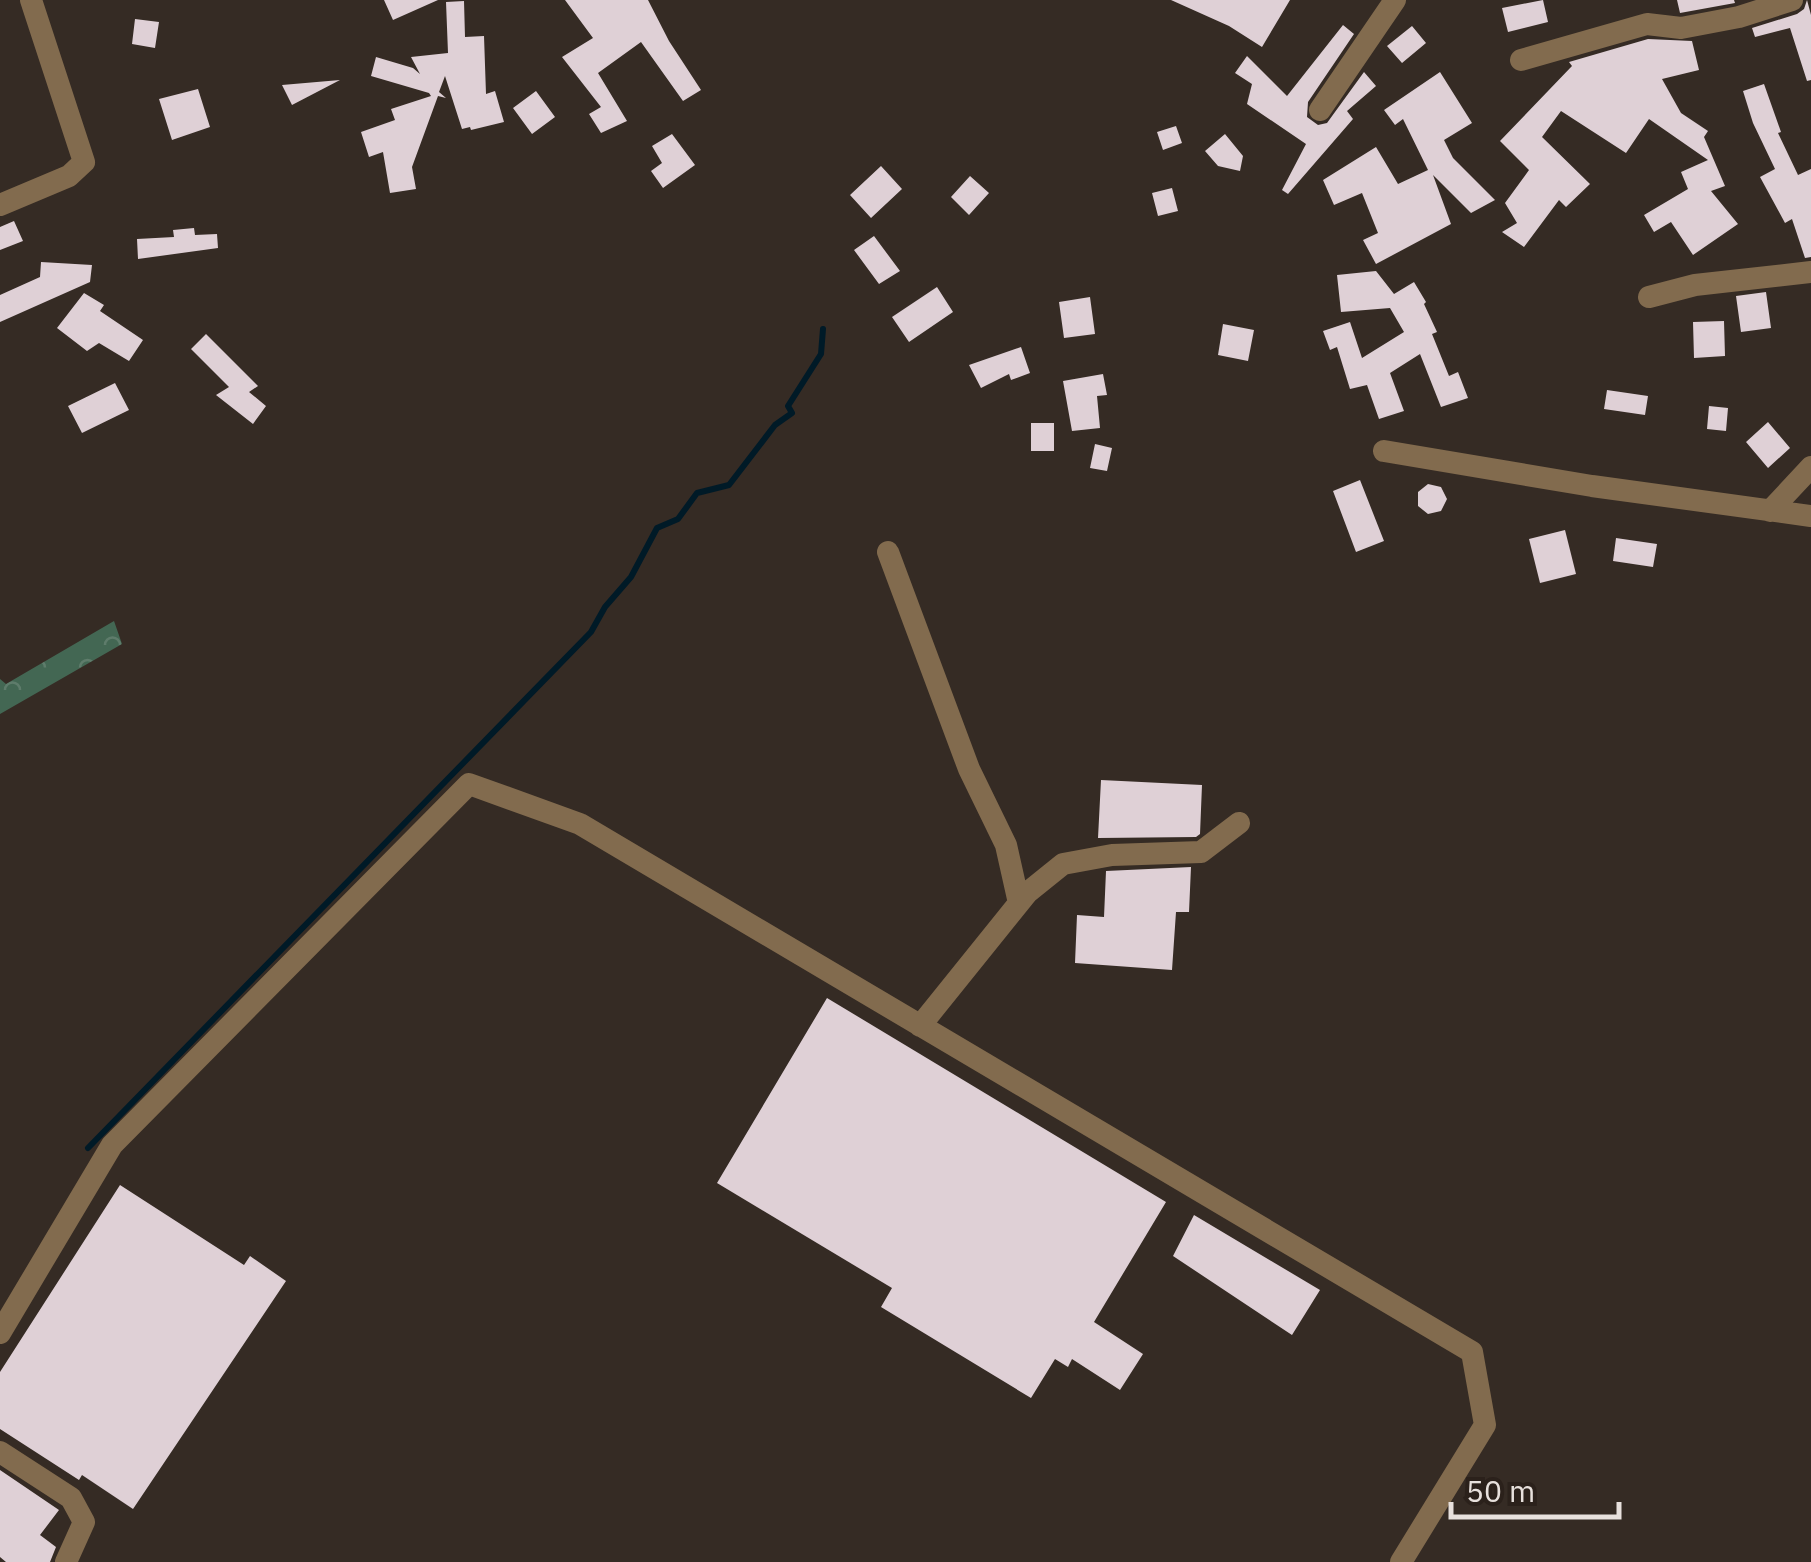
<svg xmlns="http://www.w3.org/2000/svg" width="1811" height="1562" font-family="'IBM Plex Sans',sans-serif">
<style>
.forest{fill:url(#forest-crowns)}
.lines{fill:none;stroke-linecap:round;stroke-linejoin:round}
.stream{stroke:#001a27;stroke-width:6}
.building{fill:#dfd0d6}
.minor{stroke:#826b4e;stroke-width:22}
</style>
<defs>
<pattern id="forest-crowns" width="20" height="18" patternUnits="userSpaceOnUse" patternTransform="scale(2.5)"><rect width="20" height="18" fill="#436753"/><path d="M2 6a3 3 0 1 1 6 0M12 15a3 3 0 1 1 6 0" fill="none" stroke="#5e7c6b"/></pattern>
</defs>
<rect width="100%" height="100%" fill="#352b24"/>
<!-- forest -->
<path class="forest" d="M 114,621 L 122,644 L 0,714 L 0,679 L 6,684 Z"/>
<g class="lines">
<!-- stream -->
<path class="stream" d="M 88,1148 L 591,632 L 605,607 L 631,577 L 657,528 L 678,519 L 697,493 L 729,485 L 775,425 L 792,413 L 788,406 L 821,354 L 823,329"/>
</g>
<!-- building -->
<path class="building" d="M 384,0 L 438,0 L 393,20 Z
M 565,0 L 648,0 L 669,41 L 701,90 L 683,101 L 641,42 L 598,73 L 627,121 L 601,133 L 589,114 L 601,107 L 562,57 L 593,38 Z
M 1171,0 L 1290,0 L 1262,47 L 1229,26 Z
M 1543,0 L 1548,22 L 1508,32 L 1502,8 Z
M 1677,0 L 1734,0 L 1735,3 L 1680,13 Z
M 1807,0 L 1811,15 L 1811,80 L 1807,81 L 1790,28 L 1755,37 L 1752,28 L 1797,14 L 1804,9 Z
M 464,1 L 465,37 L 484,36 L 486,94 L 495,91 L 504,122 L 471,130 L 470,127 L 462,129 L 445,76 L 439,92 L 446,98 L 438,96 L 412,167 L 416,189 L 390,193 L 383,152 L 369,157 L 361,132 L 395,120 L 391,109 L 431,96 L 429,93 L 371,76 L 376,57 L 413,68 L 420,74 L 411,57 L 448,53 L 446,2 Z
M 135,19 L 159,22 L 155,48 L 132,44 Z
M 1343,25 L 1354,34 L 1308,102 L 1307,117 L 1318,125 L 1327,123 L 1364,72 L 1376,86 L 1347,111 L 1353,119 L 1288,194 L 1282,190 L 1306,144 L 1247,104 L 1252,84 L 1235,73 L 1247,56 L 1287,96 Z
M 1412,26 L 1426,43 L 1402,63 L 1387,46 Z
M 1648,39 L 1692,41 L 1699,70 L 1662,79 L 1681,113 L 1708,131 L 1704,137 L 1725,186 L 1711,191 L 1738,224 L 1693,255 L 1671,222 L 1654,232 L 1644,215 L 1688,189 L 1681,172 L 1708,160 L 1649,119 L 1626,153 L 1561,111 L 1542,137 L 1590,184 L 1566,207 L 1559,200 L 1524,247 L 1502,232 L 1517,223 L 1505,203 L 1529,170 L 1500,141 L 1572,66 L 1569,62 Z
M 1440,72 L 1472,123 L 1444,140 L 1453,158 L 1495,200 L 1471,213 L 1433,175 L 1451,224 L 1376,264 L 1363,240 L 1378,233 L 1362,193 L 1334,205 L 1323,180 L 1376,147 L 1398,184 L 1428,170 L 1403,119 L 1395,125 L 1384,110 Z
M 340,80 L 292,105 L 282,85 Z
M 1764,84 L 1781,132 L 1778,133 L 1798,175 L 1811,169 L 1811,257 L 1805,258 L 1792,219 L 1785,223 L 1760,177 L 1775,169 L 1753,123 L 1743,91 Z
M 198,89 L 210,127 L 172,140 L 159,99 Z
M 536,91 L 555,117 L 532,134 L 513,108 Z
M 1176,126 L 1182,143 L 1163,150 L 1157,132 Z
M 672,134 L 695,165 L 663,188 L 651,171 L 662,163 L 652,146 Z
M 1225,134 L 1243,156 L 1240,171 L 1218,166 L 1205,151 Z
M 881,166 L 902,189 L 871,218 L 850,195 Z
M 970,176 L 989,193 L 969,215 L 951,197 Z
M 1172,188 L 1178,211 L 1158,216 L 1152,193 Z
M 14,221 L 23,241 L 0,250 L 0,227 Z
M 194,228 L 195,235 L 217,234 L 218,248 L 138,259 L 137,239 L 174,237 L 173,230 Z
M 874,236 L 900,271 L 879,284 L 854,250 Z
M 41,262 L 92,265 L 90,282 L 0,322 L 0,295 L 40,277 Z
M 1376,271 L 1394,294 L 1414,282 L 1426,302 L 1424,304 L 1437,332 L 1432,334 L 1449,376 L 1458,372 L 1468,398 L 1441,407 L 1420,354 L 1390,373 L 1404,411 L 1379,419 L 1367,385 L 1350,389 L 1337,347 L 1330,350 L 1323,331 L 1350,322 L 1362,358 L 1404,332 L 1390,308 L 1341,312 L 1337,275 Z
M 937,287 L 953,312 L 909,342 L 892,317 Z
M 1766,292 L 1771,328 L 1741,332 L 1736,296 Z
M 84,293 L 104,305 L 100,311 L 143,340 L 129,361 L 99,343 L 87,351 L 57,328 Z
M 1090,297 L 1095,334 L 1064,338 L 1059,302 Z
M 1724,321 L 1725,356 L 1694,358 L 1693,322 Z
M 1223,324 L 1254,330 L 1248,361 L 1218,355 Z
M 206,334 L 258,386 L 249,392 L 266,406 L 253,424 L 216,395 L 229,387 L 191,349 Z
M 1021,347 L 1030,373 L 1011,380 L 1009,374 L 981,388 L 969,365 Z
M 1103,374 L 1107,395 L 1097,396 L 1100,428 L 1072,431 L 1063,381 Z
M 115,383 L 129,410 L 82,433 L 68,406 Z
M 1607,390 L 1648,396 L 1645,415 L 1604,409 Z
M 1709,406 L 1728,408 L 1726,431 L 1707,429 Z
M 1768,422 L 1790,448 L 1768,468 L 1746,442 Z
M 1031,423 L 1054,423 L 1054,451 L 1031,451 Z
M 1095,444 L 1112,448 L 1107,471 L 1090,468 Z
M 1360,480 L 1384,541 L 1356,552 L 1333,491 Z
M 1428,484 L 1441,487 L 1447,499 L 1441,511 L 1428,514 L 1418,506 L 1418,492 Z
M 1565,530 L 1576,574 L 1540,583 L 1529,539 Z
M 1616,538 L 1657,544 L 1653,567 L 1613,561 Z
M 1101,780 L 1202,785 L 1200,834 L 1196,837 L 1098,838 Z
M 1191,867 L 1189,912 L 1176,912 L 1172,970 L 1075,963 L 1077,915 L 1104,917 L 1106,871 Z
M 827,998 L 1166,1202 L 1094,1322 L 1143,1354 L 1120,1390 L 1072,1359 L 1068,1367 L 1055,1359 L 1031,1398 L 881,1307 L 892,1288 L 717,1183 Z
M 120,1185 L 244,1265 L 250,1256 L 286,1281 L 133,1509 L 82,1475 L 79,1480 L 0,1429 L 0,1372 Z
M 1194,1215 L 1320,1290 L 1292,1335 L 1173,1256 Z
M 0,1470 L 59,1510 L 40,1535 L 56,1547 L 50,1562 L 6,1562 L 0,1557 Z"/>
<g class="lines">
<!-- minor -->
<path class="minor" d="M 1521,60 L 1647,24 L 1681,28 L 1739,17 L 1792,0
M 1320,110 L 1395,0
M 0,205 L 69,176 L 84,162 L 31,0
M 1649,297 L 1695,285 L 1811,272
M 1384,451 L 1592,486 L 1811,516
M 1770,511 L 1811,467
M 888,552 L 969,769 L 1006,845 L 1019,903
M 920,1026 L 1027,893 L 1063,864 L 1112,855 L 1201,852 L 1239,823
M 0,1333 L 112,1145 L 469,784 L 580,824 L 1472,1352 L 1485,1425 L 1401,1562
M 0,1452 L 71,1498 L 84,1522 L 66,1562"/>
</g>
<!-- scale -->
<path d="M1451 1502v15h168v-15" fill="none" stroke="#e8e1dd" stroke-width="5"/>
<text x="1466" y="1502" font-size="30" fill="#e8e1dd" stroke="#2b211b" stroke-width="8" paint-order="stroke">50 m</text>
</svg>
